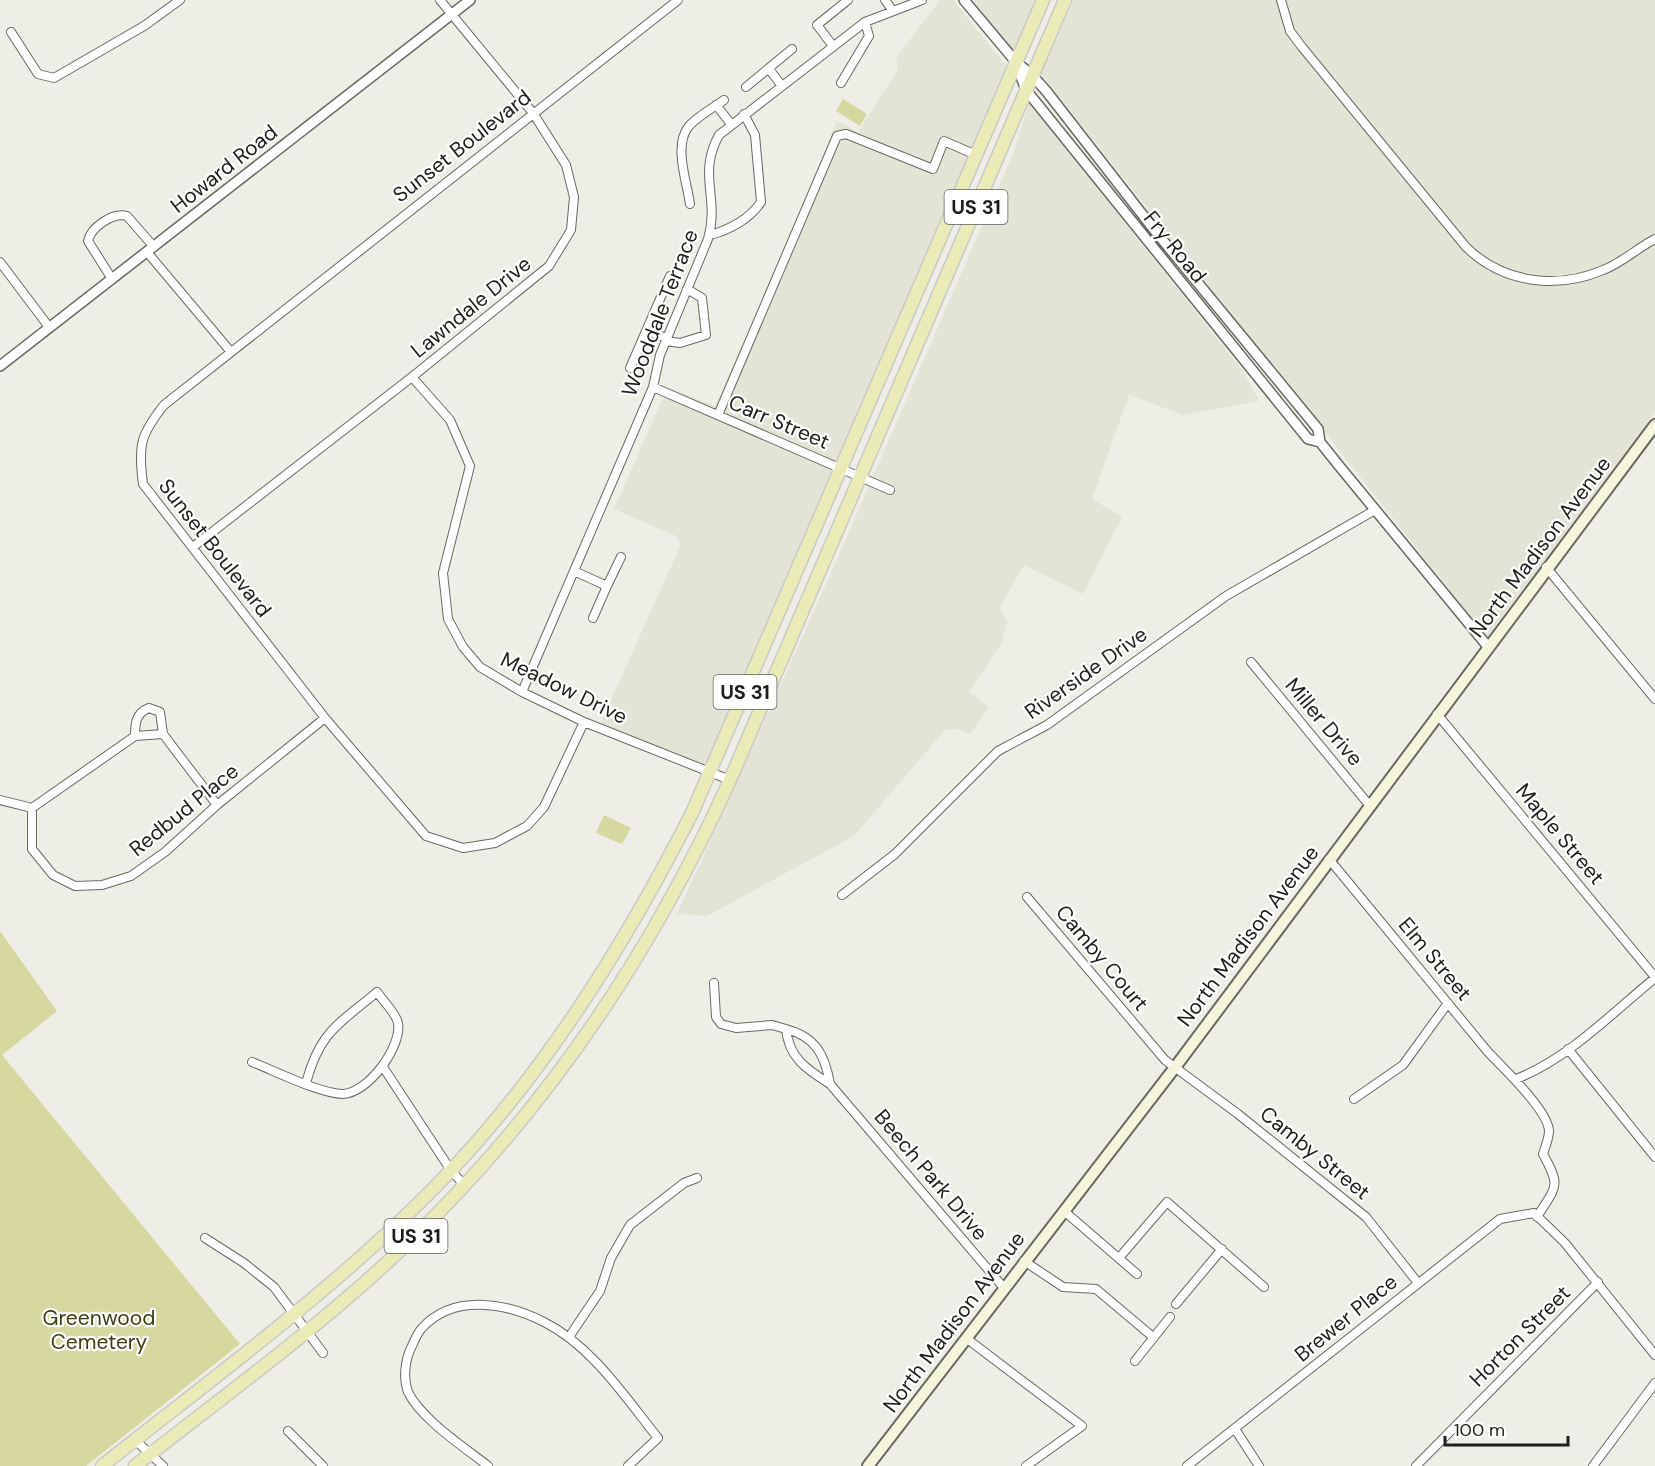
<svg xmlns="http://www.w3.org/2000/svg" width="1655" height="1466" font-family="'DM Sans',sans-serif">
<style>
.built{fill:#e3e4d5}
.green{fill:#d7d89f}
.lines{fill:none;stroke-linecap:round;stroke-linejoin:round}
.minor-casing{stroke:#696962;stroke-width:10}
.tertiary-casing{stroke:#696962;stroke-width:12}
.secondary-casing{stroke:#696962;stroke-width:14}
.primary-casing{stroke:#c9c9c9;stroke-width:15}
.minor{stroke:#fff;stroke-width:8}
.tertiary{stroke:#fff;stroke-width:9}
.secondary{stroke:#f5f5db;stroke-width:10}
.primary{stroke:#ebebb7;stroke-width:12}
.labels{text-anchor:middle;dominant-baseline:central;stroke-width:4.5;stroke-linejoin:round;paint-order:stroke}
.shield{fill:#fffffe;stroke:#626260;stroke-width:1.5}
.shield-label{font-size:20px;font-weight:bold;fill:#1e1e1c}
.street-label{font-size:21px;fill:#1e1e1c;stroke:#fffffe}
.park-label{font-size:21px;fill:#3e3e15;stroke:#fffffe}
</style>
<rect width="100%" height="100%" fill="#eeeee7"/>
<!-- built -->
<path class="built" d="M 940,0 L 953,0 L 1007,67 L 706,766 L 600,725 L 681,544 L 676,536 L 614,509 L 662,400 L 672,389 L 715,406 L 790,238 L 837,121 L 858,132 L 898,69 L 896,58 Z
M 973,0 L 1035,0 L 1013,51 Z
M 1074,0 L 1655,0 L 1655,412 L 1487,637 L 1041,74 Z
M 1029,103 L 1243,371 L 1259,401 L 1183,415 L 1129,395 L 1092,499 L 1122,517 L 1083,594 L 1024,565 L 1000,607 L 1007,622 L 1001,645 L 969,692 L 989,707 L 970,734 L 960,729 L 945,730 L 854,836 L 707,916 L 677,914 L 836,562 L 1013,154 Z"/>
<!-- green -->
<path class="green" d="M 843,99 L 867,114 L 860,126 L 836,111 Z
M 604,815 L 631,828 L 622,844 L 596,833 Z
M 0,931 L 57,1011 L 2,1055 L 240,1344 L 86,1466 L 0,1466 Z"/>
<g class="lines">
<defs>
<path id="minor" d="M 885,0 L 893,11
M 1281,0 L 1290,31 L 1302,47 L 1466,247 C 1503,283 1556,290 1603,270 C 1622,263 1637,248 1655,239
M 11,32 L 38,74 L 54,78 L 144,26 L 180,0
M 833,46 L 817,25 L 848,0
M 769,69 L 782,86
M 841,83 L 869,36 L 865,22
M 746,87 L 792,49
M 716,105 L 731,124
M 690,204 C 687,182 673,145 689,126 C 698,116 713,108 724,100
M 710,235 C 729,230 750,219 761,202 L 755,135 L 744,114
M 147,252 L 231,352
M 0,262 L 49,327
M 112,279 L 88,241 C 91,227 113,212 127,216 L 154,247
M 646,331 L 667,338
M 666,341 L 680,343 L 706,335 L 702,298 L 687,289
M 630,368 L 670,276
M 412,377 L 450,420 L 470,466 L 443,573 L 448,619 L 463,647 L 480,667 L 522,692 L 584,722 L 730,780
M 653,387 L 890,490
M 718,415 L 837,136 L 846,134 L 933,169 L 944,141 L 976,155
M 193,547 L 412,377 L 549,266 L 571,230 L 574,197 L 566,165 L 533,113 L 440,0
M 1546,567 L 1655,699
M 574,571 L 607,586 L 593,618
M 607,586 L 621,557
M 1251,662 L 1370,806
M 522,692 L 653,387 L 660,355 L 708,239 C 720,197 697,175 719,135 L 865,22 L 922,0
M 1437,714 L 1655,977
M 584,722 L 544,807 L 527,826 L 495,843 L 463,848 L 426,836 L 325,718 L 143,484 C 138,446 140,435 164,405 L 678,0
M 135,736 C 135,723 136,713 149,708 L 160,712 L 163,734
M 0,800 L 32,808 L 135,736 L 163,734 L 217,805
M 32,808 L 32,849 L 53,875 L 75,886 L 102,885 L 131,876 L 165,852 L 217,805 L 325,718
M 1329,859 L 1488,1052 C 1503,1068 1548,1110 1549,1131 C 1549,1138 1545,1148 1543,1154 C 1561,1187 1557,1185 1537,1217
M 842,895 L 895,854 L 998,751 L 1047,725 L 1226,596 L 1375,510
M 1027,897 L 1165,1060 L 1238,1114 L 1366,1217 L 1418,1283
M 714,983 L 716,1017 L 721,1024 L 736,1028 L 772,1025 L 786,1029
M 786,1029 C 816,1037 825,1055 830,1084 C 808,1070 789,1059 786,1029 Z
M 1568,1049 L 1655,1157
M 252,1062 C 275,1071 321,1094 343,1094 C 368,1093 402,1047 398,1023 C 396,1013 383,1001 377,992 C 338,1025 320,1031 306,1083
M 383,1067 L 450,1169 L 463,1184
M 1516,1079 C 1568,1059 1612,1013 1655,978
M 830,1084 L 1004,1288
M 1354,1099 L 1403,1065 L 1448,1003
M 1064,1211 L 1137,1274
M 205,1238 L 244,1263 L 274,1287 L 323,1353
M 1119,1258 L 1167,1202 L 1264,1287
M 1024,1261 L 1063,1287 L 1096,1289 L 1153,1337
M 1176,1304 L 1222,1249
M 569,1337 L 600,1291 L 611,1258 L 630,1225 L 684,1183 L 697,1178
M 966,1338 L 1082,1426 L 1026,1466
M 1135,1361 L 1170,1317
M 1235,1429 L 1259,1466
M 288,1431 L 323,1466
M 135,1440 L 163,1466
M 488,1466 C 464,1447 421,1419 408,1392 C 403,1379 405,1360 411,1348 C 414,1342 417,1333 422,1328 C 454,1293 506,1303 544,1322 C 592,1346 625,1397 658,1438 L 628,1466
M 1187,1466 L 1500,1219 L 1534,1213 L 1565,1243 L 1655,1355
M 1416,1466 L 1598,1282
M 1593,1466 L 1655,1383"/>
<path id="tertiary" d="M 964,0 L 1016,62 L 1033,76 L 1047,92 L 1156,232 L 1318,429 L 1320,442 L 1340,467 L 1489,648
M 1016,63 L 1026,90 L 1308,439 L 1320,442
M 0,366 L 470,0"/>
<path id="secondary" d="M 868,1466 L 1176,1066 L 1655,425"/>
<path id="primary" d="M 102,1466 C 214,1377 332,1291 433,1189 C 540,1081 623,948 692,813 L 1043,0
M 135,1466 C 229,1392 328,1321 414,1237 C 548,1107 653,950 730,780 L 1065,0"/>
</defs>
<!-- minor casing -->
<use href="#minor" class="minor-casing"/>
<!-- tertiary casing -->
<use href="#tertiary" class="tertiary-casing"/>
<!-- secondary casing -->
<use href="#secondary" class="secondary-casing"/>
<!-- primary casing -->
<use href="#primary" class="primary-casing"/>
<!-- minor -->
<use href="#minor" class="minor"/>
<!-- tertiary -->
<use href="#tertiary" class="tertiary"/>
<!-- secondary -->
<use href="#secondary" class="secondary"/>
<!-- primary -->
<use href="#primary" class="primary"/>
</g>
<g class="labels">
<!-- shield labels -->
<g class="shield">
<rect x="944.5" y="190" width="63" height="34" rx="4.5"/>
<rect x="713.5" y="675" width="63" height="34" rx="4.5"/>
<rect x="384.5" y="1219" width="63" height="34" rx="4.5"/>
</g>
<g class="shield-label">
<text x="976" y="207">US 31</text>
<text x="745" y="692">US 31</text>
<text x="416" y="1236">US 31</text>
</g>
<!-- street labels -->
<g class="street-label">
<text transform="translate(462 146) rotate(-38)">Sunset Boulevard</text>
<text transform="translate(224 169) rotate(-38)">Howard Road</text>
<text transform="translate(1175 247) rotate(51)">Fry Road</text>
<text transform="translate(471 307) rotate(-39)">Lawndale Drive</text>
<text transform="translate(660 313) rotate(-69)">Wooddale Terrace</text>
<text transform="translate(779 422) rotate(23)">Carr Street</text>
<text transform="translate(1540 547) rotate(-53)">North Madison Avenue</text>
<text transform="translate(215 548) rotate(52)">Sunset Boulevard</text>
<text transform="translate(1086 673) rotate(-35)">Riverside Drive</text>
<text transform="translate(564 688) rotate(26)">Meadow Drive</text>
<text transform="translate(1324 722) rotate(50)">Miller Drive</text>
<text transform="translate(184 810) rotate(-39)">Redbud Place</text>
<text transform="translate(1560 834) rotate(50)">Maple Street</text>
<text transform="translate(1248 936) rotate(-53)">North Madison Avenue</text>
<text transform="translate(1102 958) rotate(50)">Camby Court</text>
<text transform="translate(1435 959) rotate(50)">Elm Street</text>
<text transform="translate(1315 1153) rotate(39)">Camby Street</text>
<text transform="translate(931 1175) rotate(50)">Beech Park Drive</text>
<text transform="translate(1346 1318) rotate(-39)">Brewer Place</text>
<text transform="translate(954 1322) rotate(-53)">North Madison Avenue</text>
<text transform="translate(1520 1336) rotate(-45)">Horton Street</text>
</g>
<!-- park labels -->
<g class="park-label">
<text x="99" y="1318">Greenwood<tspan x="99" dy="24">Cemetery</tspan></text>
</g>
</g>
<!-- scale -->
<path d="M1445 1436v9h123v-9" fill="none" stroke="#1e1e1c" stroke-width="3"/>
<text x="1454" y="1436" font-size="18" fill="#1e1e1c" stroke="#fffffe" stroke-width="4.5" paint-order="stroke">100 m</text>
</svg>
